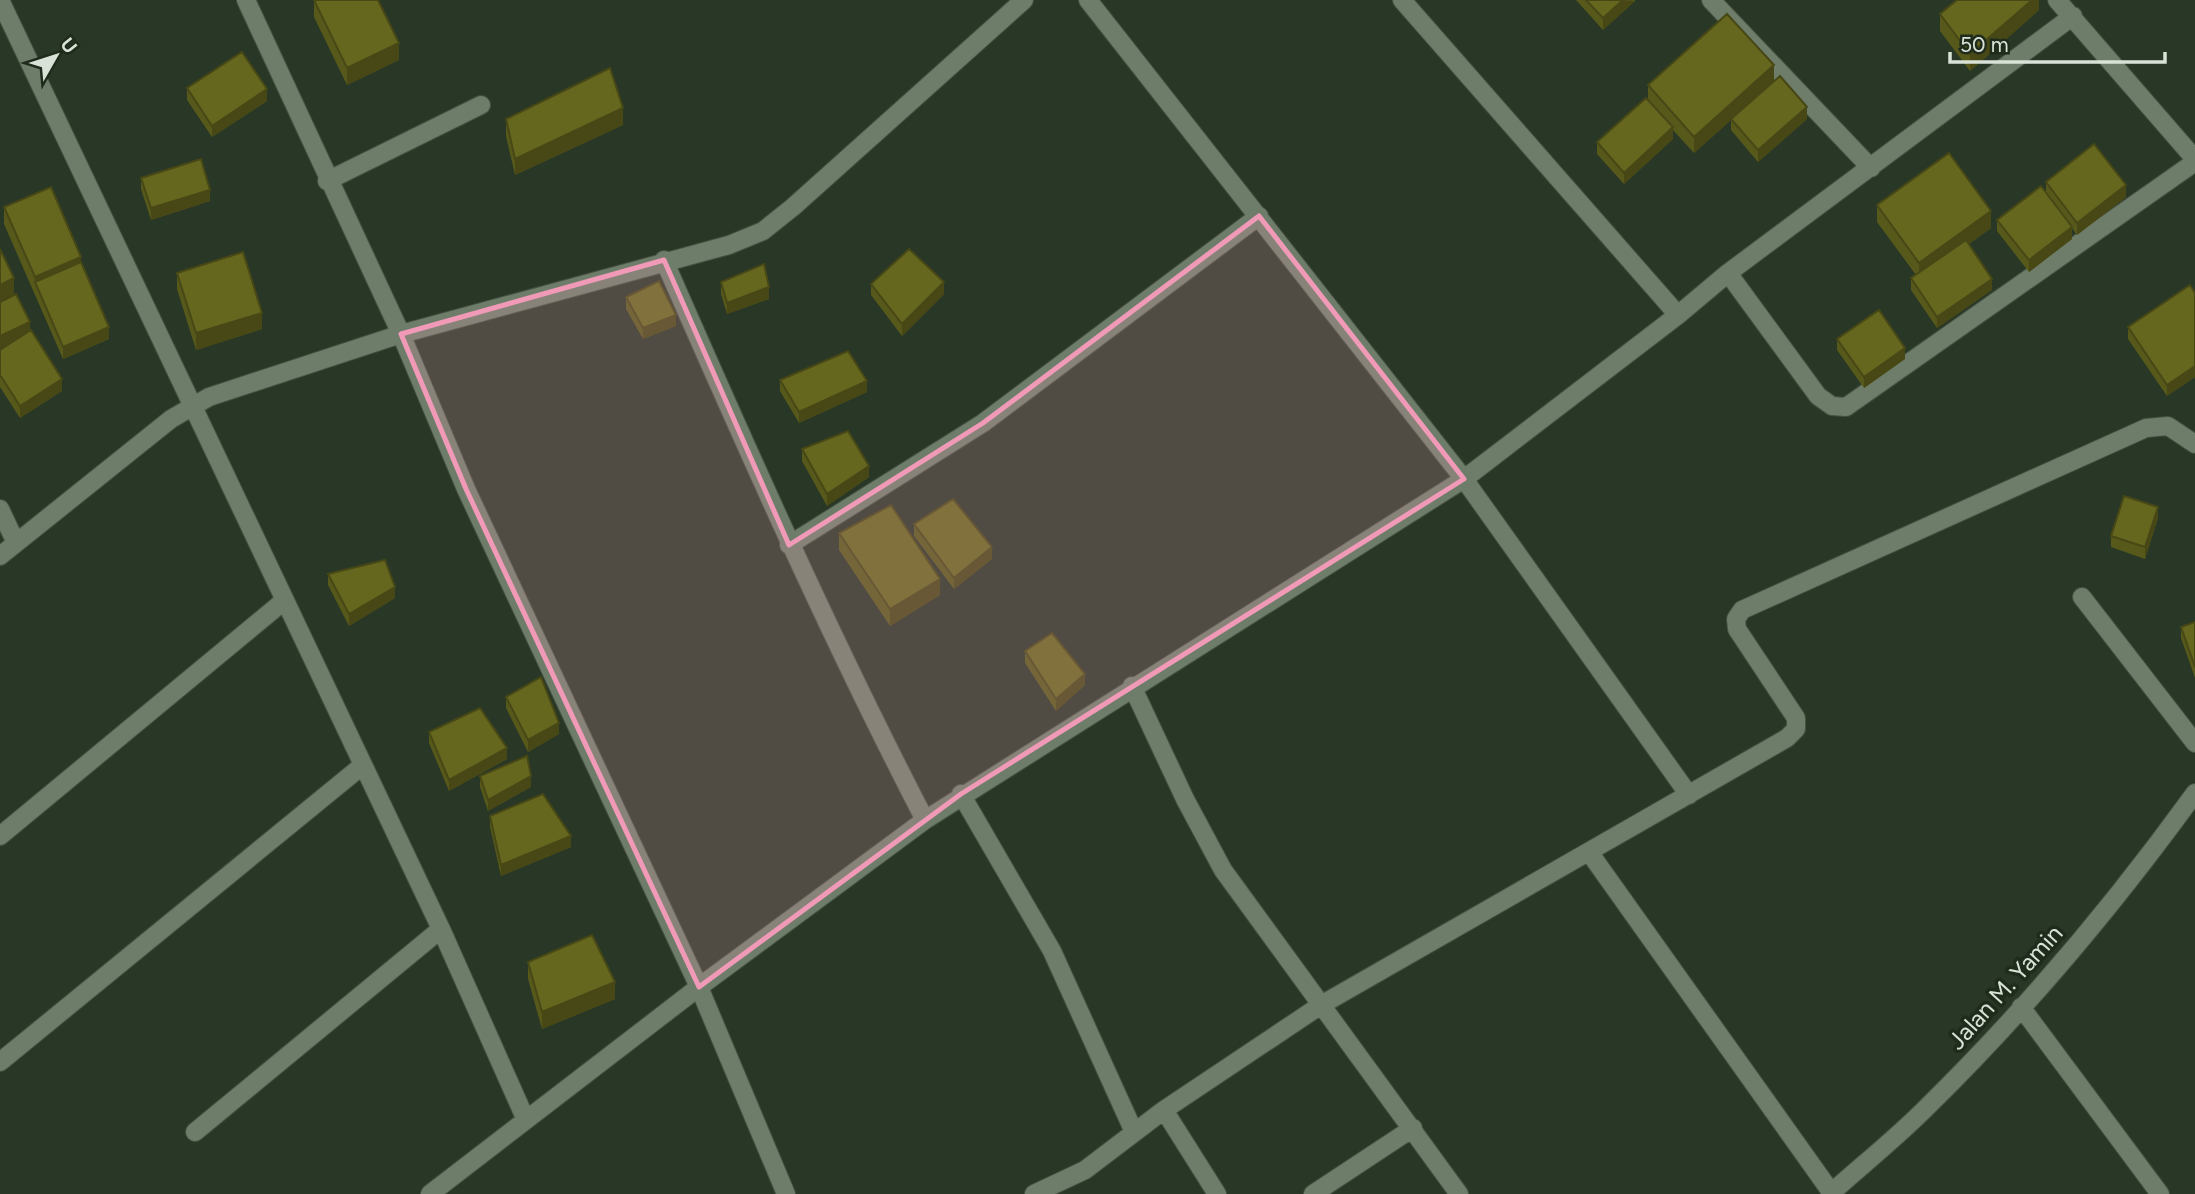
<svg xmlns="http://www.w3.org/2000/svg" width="2195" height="1194" font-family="Figtree,sans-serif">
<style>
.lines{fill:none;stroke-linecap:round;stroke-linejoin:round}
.minor-casing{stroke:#465142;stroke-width:20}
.minor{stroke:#6e7d6a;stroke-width:18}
.wall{fill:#57591b}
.shaded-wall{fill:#474816}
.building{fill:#65671f;stroke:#474816;stroke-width:2}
.marked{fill:#f09ab7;fill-opacity:0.2;stroke:#f09ab7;stroke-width:5;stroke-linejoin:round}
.labels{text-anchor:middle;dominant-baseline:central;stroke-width:7;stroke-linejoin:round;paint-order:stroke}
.street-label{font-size:24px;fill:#d9e2d7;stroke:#1f2c1c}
</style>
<rect width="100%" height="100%" fill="#293726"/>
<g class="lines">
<defs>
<path id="minor" d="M 0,0 L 441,929 L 526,1120
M 246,0 L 401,334 L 466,489 L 699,987 L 786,1194
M 1088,0 L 1464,479 L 1689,795
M 1402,0 L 1678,315
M 1711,0 L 1871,168
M 2057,0 L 2195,159
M 327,181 L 481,105
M 664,260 C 747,449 830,637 925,820
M 1728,273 L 1818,396 L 1832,406 L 1846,407 L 2195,162
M 0,509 L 16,543
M 789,545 L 983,423 L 1259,216
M 0,556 L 171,419 L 209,397 L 401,334 L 729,245 L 763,231 L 793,207 L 1024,0
M 2082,597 L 2195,743
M 1132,686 L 1185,799 L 1223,870 L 1459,1194
M 961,794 L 1052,951 L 1134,1132
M 0,836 L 285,600
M 1589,852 L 1831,1192
M 2021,1007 L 2160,1194
M 0,1062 L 363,765
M 1164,1110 L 1217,1194
M 195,1132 L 441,929
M 430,1194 L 699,987 L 925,820 L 1464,479 L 1678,315 L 1728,273 L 2073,16
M 1034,1194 L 1085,1170 L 1164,1110 L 1321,1005 L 1787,738 L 1796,729 L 1796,718 L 1737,629 L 1736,619 L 1742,610 L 2146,428 L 2168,426 L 2195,444
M 1313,1194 L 1413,1128
M 1830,1194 C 1861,1166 1895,1139 1925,1109 C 2024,1012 2114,905 2195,793"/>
</defs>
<!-- minor casing -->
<use href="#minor" class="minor-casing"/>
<!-- minor -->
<use href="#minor" class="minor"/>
</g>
<!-- wall -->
<path class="wall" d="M 314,0 L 399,60 L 347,85 L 314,17 Z
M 1576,0 L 1635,0 L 1635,1 L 1603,30 Z
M 2039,0 L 2039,10 L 1970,71 L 1940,31 L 1940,14 Z
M 1774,82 L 1807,119 L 1758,162 L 1731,130 L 1731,120 L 1694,153 L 1673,130 L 1673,139 L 1624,184 L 1597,154 L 1597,142 L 1648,100 L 1648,85 Z
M 187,88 L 267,101 L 212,137 L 187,100 Z
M 506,119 L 623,125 L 515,175 L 506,136 Z
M 141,178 L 210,201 L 151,220 L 141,189 Z
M 2046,182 L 2126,197 L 2077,235 L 2072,228 L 2072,239 L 2029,272 L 1997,231 L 1997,220 L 2046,193 Z
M 1877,205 L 1991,228 L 1969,244 L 1992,290 L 1937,328 L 1911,290 L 1911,278 L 1916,275 L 1877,222 Z
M 4,207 L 81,262 L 109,339 L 63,359 L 4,224 Z
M 177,273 L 262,329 L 196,350 L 177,289 Z
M 721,282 L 769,299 L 727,314 L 721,294 Z
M 871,284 L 944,294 L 902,336 L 871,295 Z
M 2195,293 L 2195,377 L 2167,396 L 2128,339 L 2128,327 Z
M 626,297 L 676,326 L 643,339 L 626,309 Z
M 0,302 L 30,331 L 62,391 L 20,418 L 0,387 L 0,350 L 15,340 L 0,348 Z
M 1837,339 L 1905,359 L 1864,388 L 1837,350 Z
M 780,380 L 867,392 L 799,423 L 780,391 Z
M 802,449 L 869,477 L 827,506 L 802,461 Z
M 2158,518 L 2145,559 L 2111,547 L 2111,536 Z
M 914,524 L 992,559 L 954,589 L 914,536 Z
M 839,533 L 940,595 L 890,626 L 839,550 Z
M 328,574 L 395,598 L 349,626 L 328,585 Z
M 2195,622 L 2195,678 L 2181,638 L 2181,627 Z
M 1025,651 L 1085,685 L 1056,711 L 1025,663 Z
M 506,697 L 559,734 L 528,752 L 506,708 Z
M 429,732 L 507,759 L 449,791 L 429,743 Z
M 480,776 L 531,787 L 488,811 L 480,787 Z
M 490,816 L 571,847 L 501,876 L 490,827 Z
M 528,962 L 615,999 L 542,1029 L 528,979 Z"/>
<!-- shaded-wall -->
<path class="shaded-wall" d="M 1623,0 L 1635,1 L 1603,30 L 1603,18 Z
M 2032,0 L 2039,0 L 2039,10 L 1970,71 L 1970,54 Z
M 399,43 L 399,60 L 347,85 L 347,68 Z
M 1774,65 L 1774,82 L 1694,153 L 1694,137 Z
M 267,89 L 267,101 L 212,137 L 212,126 Z
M 1807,107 L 1807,119 L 1758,162 L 1758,150 Z
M 623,108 L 623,125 L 515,175 L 515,159 Z
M 1673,127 L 1673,139 L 1624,184 L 1624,173 Z
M 2126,185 L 2126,197 L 2077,235 L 2077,223 Z
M 210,190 L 210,201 L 151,220 L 151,208 Z
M 1991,211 L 1991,228 L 1919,279 L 1919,263 Z
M 2072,227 L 2072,239 L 2029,272 L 2029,260 Z
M 81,257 L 81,274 L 35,282 L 35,277 Z
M 14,278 L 14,295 L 0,301 L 0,285 Z
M 1992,279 L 1992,290 L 1937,328 L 1937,317 Z
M 944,282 L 944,294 L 902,336 L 902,324 Z
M 769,287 L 769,299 L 727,314 L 727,303 Z
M 262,313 L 262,329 L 196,350 L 196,333 Z
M 676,315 L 676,326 L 643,339 L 643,328 Z
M 30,322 L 30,333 L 0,348 L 0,336 Z
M 109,327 L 109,339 L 63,359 L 63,347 Z
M 1905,348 L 1905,359 L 1864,388 L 1864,377 Z
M 2195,366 L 2195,377 L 2167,396 L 2167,385 Z
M 62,379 L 62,391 L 20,418 L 20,406 Z
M 867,381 L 867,392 L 799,423 L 799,412 Z
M 869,466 L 869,477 L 827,506 L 827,494 Z
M 2158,507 L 2158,518 L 2145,559 L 2145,547 Z
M 992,547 L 992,559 L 954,589 L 954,578 Z
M 940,579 L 940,595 L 890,626 L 890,609 Z
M 395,587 L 395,598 L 349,626 L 349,614 Z
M 1085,674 L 1085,685 L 1056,711 L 1056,699 Z
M 559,723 L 559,734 L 528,752 L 528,740 Z
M 507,748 L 507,759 L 449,791 L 449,780 Z
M 531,776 L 531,787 L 488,811 L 488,800 Z
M 571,836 L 571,847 L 501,876 L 501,865 Z
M 615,982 L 615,999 L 542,1029 L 542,1012 Z"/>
<!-- building -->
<path class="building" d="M 314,0 L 378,0 L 399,43 L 347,68 Z
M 1586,0 L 1623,0 L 1603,18 Z
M 1957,0 L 2032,0 L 1970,54 L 1940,14 Z
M 1727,14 L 1774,65 L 1694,137 L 1648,85 Z
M 242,52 L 267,89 L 212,126 L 187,88 Z
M 610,68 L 623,108 L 515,159 L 506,119 Z
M 1780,76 L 1807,107 L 1758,150 L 1731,119 Z
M 1646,98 L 1673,127 L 1624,173 L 1597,142 Z
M 2094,144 L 2126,185 L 2077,223 L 2046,182 Z
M 1949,153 L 1991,211 L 1919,263 L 1877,205 Z
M 201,159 L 210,190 L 151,208 L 141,178 Z
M 2041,186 L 2072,227 L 2029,260 L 1997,220 Z
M 51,187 L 81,257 L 35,277 L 4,207 Z
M 1966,240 L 1992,279 L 1937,317 L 1911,278 Z
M 0,249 L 14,278 L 0,285 Z
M 909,249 L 944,282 L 902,324 L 871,284 Z
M 243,252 L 262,313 L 196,333 L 177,273 Z
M 81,262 L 109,327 L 63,347 L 35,282 Z
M 764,264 L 769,287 L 727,303 L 721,282 Z
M 659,281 L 676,315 L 643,328 L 626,297 Z
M 2190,285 L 2195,293 L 2195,366 L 2167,385 L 2128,327 Z
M 16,294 L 30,322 L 0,336 L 0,302 Z
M 1879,310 L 1905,348 L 1864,377 L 1837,339 Z
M 31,330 L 62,379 L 20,406 L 0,375 L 0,350 Z
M 848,351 L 867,381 L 799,412 L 780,380 Z
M 848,431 L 869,466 L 827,494 L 802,449 Z
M 2124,496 L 2158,507 L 2145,547 L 2111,536 Z
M 953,499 L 992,547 L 954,578 L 914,524 Z
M 891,505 L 940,579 L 890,609 L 839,533 Z
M 385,560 L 395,587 L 349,614 L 328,574 Z
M 2195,622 L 2195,667 L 2181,627 Z
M 1052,633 L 1085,674 L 1056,699 L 1025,651 Z
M 541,677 L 559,723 L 528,740 L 506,697 Z
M 480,708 L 507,748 L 449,780 L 429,732 Z
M 527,756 L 531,776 L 488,800 L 480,776 Z
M 543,794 L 571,836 L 501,865 L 490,816 Z
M 592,935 L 615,982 L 542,1012 L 528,962 Z"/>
<!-- marked area -->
<path class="marked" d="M 1259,216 L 1464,479 L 961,794 L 699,987 L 466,489 L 401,334 L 664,260 L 789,545 L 983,423 Z"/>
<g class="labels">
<!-- street labels -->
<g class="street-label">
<text transform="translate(2005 987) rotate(-48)">Jalan M. Yamin</text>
</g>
</g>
<!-- north arrow -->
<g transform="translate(56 56) rotate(51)" stroke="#1f2c1c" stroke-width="5" paint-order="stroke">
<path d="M0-5L12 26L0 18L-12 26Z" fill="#d9e2d7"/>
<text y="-10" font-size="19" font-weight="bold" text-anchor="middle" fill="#d9e2d7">U</text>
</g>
<!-- scale -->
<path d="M1950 52v10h215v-10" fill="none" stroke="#d9e2d7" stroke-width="3.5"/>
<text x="1960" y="52" font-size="21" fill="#d9e2d7" stroke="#1f2c1c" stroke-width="5" paint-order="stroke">50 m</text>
</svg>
